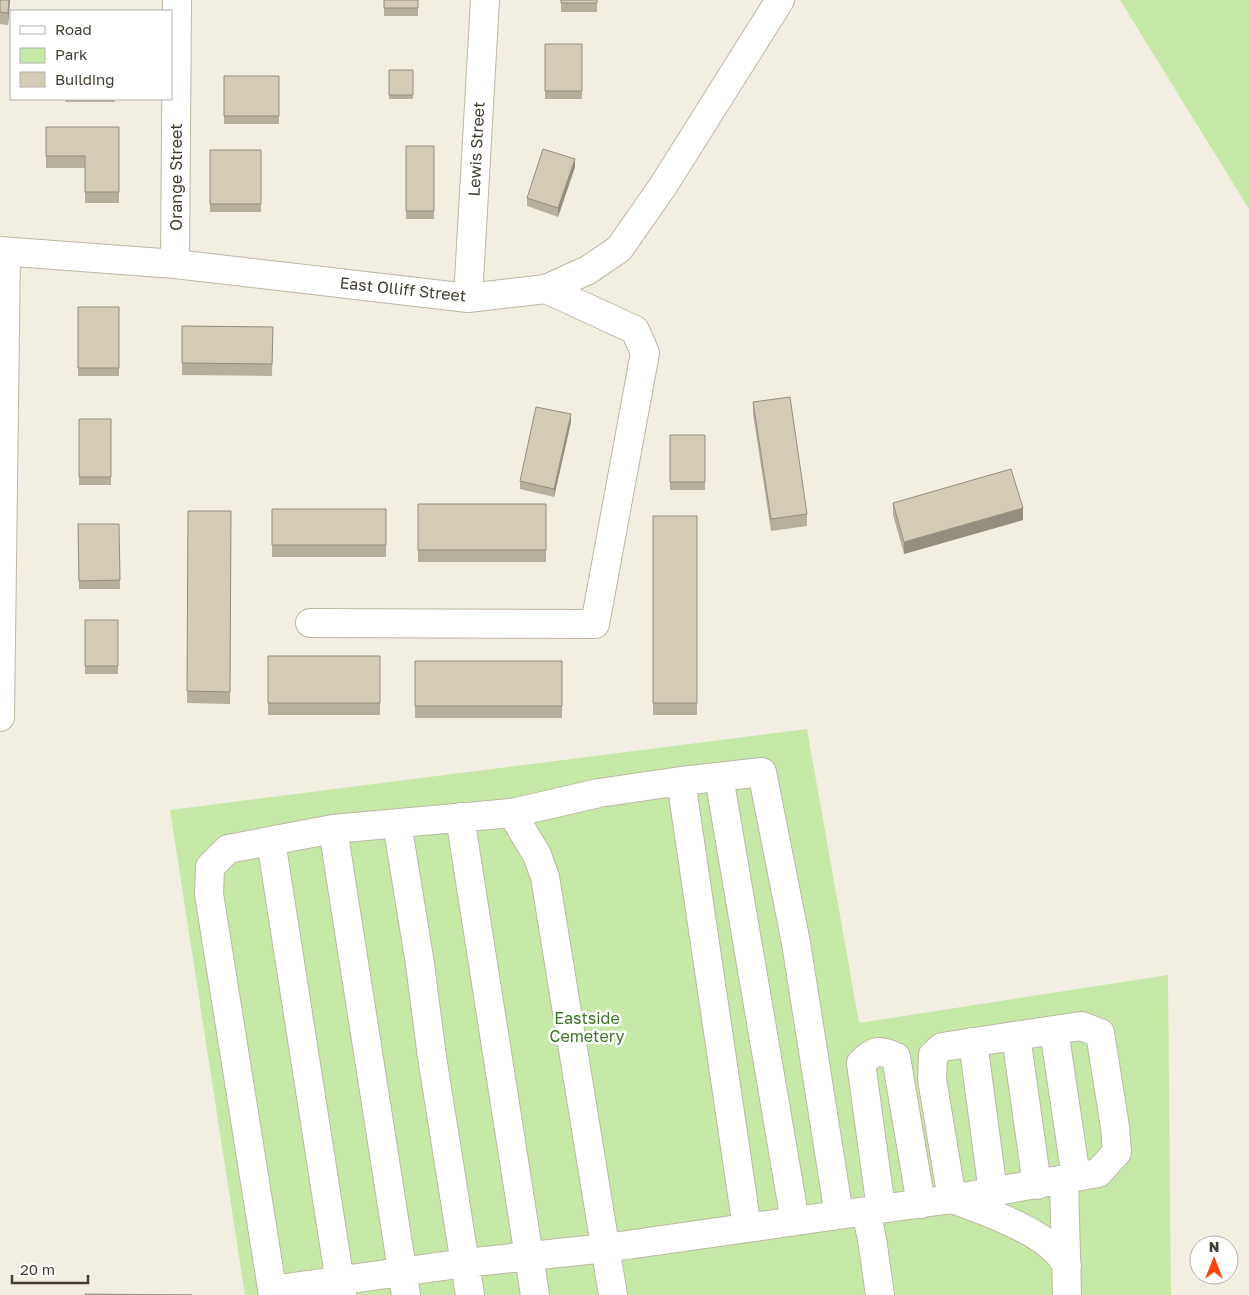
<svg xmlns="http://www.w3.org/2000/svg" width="1249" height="1295" font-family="'Golos Text',sans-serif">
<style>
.green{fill:#c7e9a7}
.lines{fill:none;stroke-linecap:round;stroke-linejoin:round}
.minor-casing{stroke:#beb7a4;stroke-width:30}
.minor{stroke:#fff;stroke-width:28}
.wall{fill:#b6af9d}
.shaded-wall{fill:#948e80}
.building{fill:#d4cbb7;stroke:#948e80}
.labels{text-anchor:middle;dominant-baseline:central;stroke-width:5;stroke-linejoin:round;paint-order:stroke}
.street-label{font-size:16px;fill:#443e32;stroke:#fff}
.park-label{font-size:16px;fill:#3d7723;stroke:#fff}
</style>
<rect width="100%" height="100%" fill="#f2eee2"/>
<!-- green -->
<path class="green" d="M 1120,0 L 1249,0 L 1249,209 Z
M 807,729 L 859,1023 L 1168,975 L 1171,1295 L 245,1295 L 170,810 Z"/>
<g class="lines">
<defs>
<path id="minor" d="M 0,251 L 175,264 L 468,298 L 546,289 L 588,270 L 619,249 L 663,186 L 780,0
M 175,264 L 177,0
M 468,298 L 485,0
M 310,623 L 595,624 L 645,353 L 635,330 L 546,289
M 0,717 L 6,252
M 719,777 L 795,1221
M 681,781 L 747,1228
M 512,813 L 599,793 L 681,781 L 762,772 L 796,943 L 839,1215
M 460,817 L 535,1295
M 397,823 L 420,964 L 432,1057 L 470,1295
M 271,841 L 342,1295
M 1054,1030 L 1076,1177
M 1016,1036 L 1037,1185
M 973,1042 L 993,1192
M 1064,1179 L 1067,1295
M 881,1209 L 861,1063 C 874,1050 879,1049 896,1057 L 921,1204
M 866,1211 L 952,1199 L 1098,1173 L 1117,1152 L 1115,1127 L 1100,1033 L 1081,1026 L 942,1047 L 933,1055 L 932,1079 L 952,1199 C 981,1209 1038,1230 1058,1253 C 1062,1257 1064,1261 1067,1266
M 272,1290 L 465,1263 L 606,1248 L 866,1211 L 872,1239 L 880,1295
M 273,1295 L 209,894 L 210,867 L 228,849 L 333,829
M 406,1295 L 333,829 L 512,813 L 537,855 L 545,877 L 613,1295"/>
</defs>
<!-- minor casing -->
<use href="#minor" class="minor-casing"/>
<!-- minor -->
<use href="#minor" class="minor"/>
</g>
<!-- wall -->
<path class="wall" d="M 0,0 L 10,0 L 8,25 L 0,24 Z
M 384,0 L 418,0 L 418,16 L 384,16 Z
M 561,0 L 597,0 L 597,12 L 561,12 Z
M 545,44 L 582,44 L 582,99 L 545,99 Z
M 389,70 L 413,70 L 413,99 L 389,99 Z
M 224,76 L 279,76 L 279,124 L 224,124 Z
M 65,99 L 115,99 L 115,102 L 65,102 Z
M 46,127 L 119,127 L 119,203 L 85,203 L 85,168 L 46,168 Z
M 406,146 L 434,146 L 434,219 L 406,219 Z
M 210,150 L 261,150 L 261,212 L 210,212 Z
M 575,167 L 558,217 L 527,206 L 527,198 Z
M 78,307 L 119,307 L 119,376 L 78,376 Z
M 182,326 L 273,327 L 272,376 L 182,375 Z
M 753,402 L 807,514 L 807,526 L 771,531 L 753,414 Z
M 79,419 L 111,419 L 111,485 L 79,485 Z
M 571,422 L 554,497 L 520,489 L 520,481 Z
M 670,435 L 705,435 L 705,490 L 670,490 Z
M 893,503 L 1023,520 L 904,554 L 893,515 Z
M 418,504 L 546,504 L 546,562 L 418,562 Z
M 272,509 L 386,509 L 386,557 L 272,557 Z
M 188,511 L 231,511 L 230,704 L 187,703 Z
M 653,516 L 697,516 L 697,715 L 653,715 Z
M 78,524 L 119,524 L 120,589 L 79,589 Z
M 85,620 L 118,620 L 118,674 L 85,674 Z
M 268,656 L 380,656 L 380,715 L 268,715 Z
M 415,661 L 562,661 L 562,718 L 415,718 Z"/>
<!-- shaded-wall -->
<path class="shaded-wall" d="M 9,0 L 10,0 L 8,25 L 8,13 Z
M 575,159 L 575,167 L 558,217 L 558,208 Z
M 571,414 L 571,422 L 554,497 L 554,489 Z
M 1023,508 L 1023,520 L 904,554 L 904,542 Z"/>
<!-- building -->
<path class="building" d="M 0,0 L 9,0 L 8,13 L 0,12 Z
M 384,0 L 418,0 L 418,8 L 384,8 Z
M 561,0 L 597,0 L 597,3 L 561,3 Z
M 545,44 L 582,44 L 582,91 L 545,91 Z
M 389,70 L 413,70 L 413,95 L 389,95 Z
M 224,76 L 279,76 L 279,116 L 224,116 Z
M 46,127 L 119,127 L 119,192 L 85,192 L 85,156 L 46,156 Z
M 406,146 L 434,146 L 434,211 L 406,211 Z
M 543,149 L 575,159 L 558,208 L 527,198 Z
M 210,150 L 261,150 L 261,204 L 210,204 Z
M 78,307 L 119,307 L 119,368 L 78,368 Z
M 182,326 L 273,327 L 272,364 L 182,363 Z
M 790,397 L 807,514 L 771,519 L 753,402 Z
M 536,407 L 571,414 L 554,489 L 520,481 Z
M 79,419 L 111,419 L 111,477 L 79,477 Z
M 670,435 L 705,435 L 705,482 L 670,482 Z
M 1011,469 L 1023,508 L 904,542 L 893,503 Z
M 418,504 L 546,504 L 546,550 L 418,550 Z
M 272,509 L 386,509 L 386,545 L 272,545 Z
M 188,511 L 231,511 L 230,692 L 187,691 Z
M 653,516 L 697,516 L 697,703 L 653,703 Z
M 78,524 L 119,524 L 120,580 L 79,581 Z
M 85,620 L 118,620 L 118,666 L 85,666 Z
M 268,656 L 380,656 L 380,703 L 268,703 Z
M 415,661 L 562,661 L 562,706 L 415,706 Z
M 85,1294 L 192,1295 L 85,1295 Z"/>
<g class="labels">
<!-- street labels -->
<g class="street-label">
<text transform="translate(476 149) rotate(-87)">Lewis Street</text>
<text transform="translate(176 177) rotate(-90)">Orange Street</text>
<text transform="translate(403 289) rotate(6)">East Olliff Street</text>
</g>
<!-- park labels -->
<g class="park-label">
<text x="587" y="1018">Eastside<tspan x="587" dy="18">Cemetery</tspan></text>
</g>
</g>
<!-- legend -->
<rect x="10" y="10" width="162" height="90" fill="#ffffff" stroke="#b4b2ad"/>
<rect x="20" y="26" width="25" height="8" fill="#ffffff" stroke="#b4b2ad"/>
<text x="55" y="35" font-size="15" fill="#443e32">Road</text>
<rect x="20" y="48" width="25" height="15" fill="#c7e9a7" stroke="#b4b2ad"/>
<text x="55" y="60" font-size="15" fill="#443e32">Park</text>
<rect x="20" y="72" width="25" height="15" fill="#d4cbb7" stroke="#b4b2ad"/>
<text x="55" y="85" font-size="15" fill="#443e32">Building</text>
<!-- north arrow -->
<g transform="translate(1214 1260)"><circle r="24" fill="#ffffff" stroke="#b4b2ad"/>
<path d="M0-4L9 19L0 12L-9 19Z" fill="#ff430c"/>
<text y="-8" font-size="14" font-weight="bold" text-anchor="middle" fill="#443e32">N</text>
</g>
<!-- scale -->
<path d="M12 1275v8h76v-8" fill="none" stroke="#443e32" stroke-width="2.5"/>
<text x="20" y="1275" font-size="15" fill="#443e32" stroke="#ffffff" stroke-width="4" paint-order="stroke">20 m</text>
</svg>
